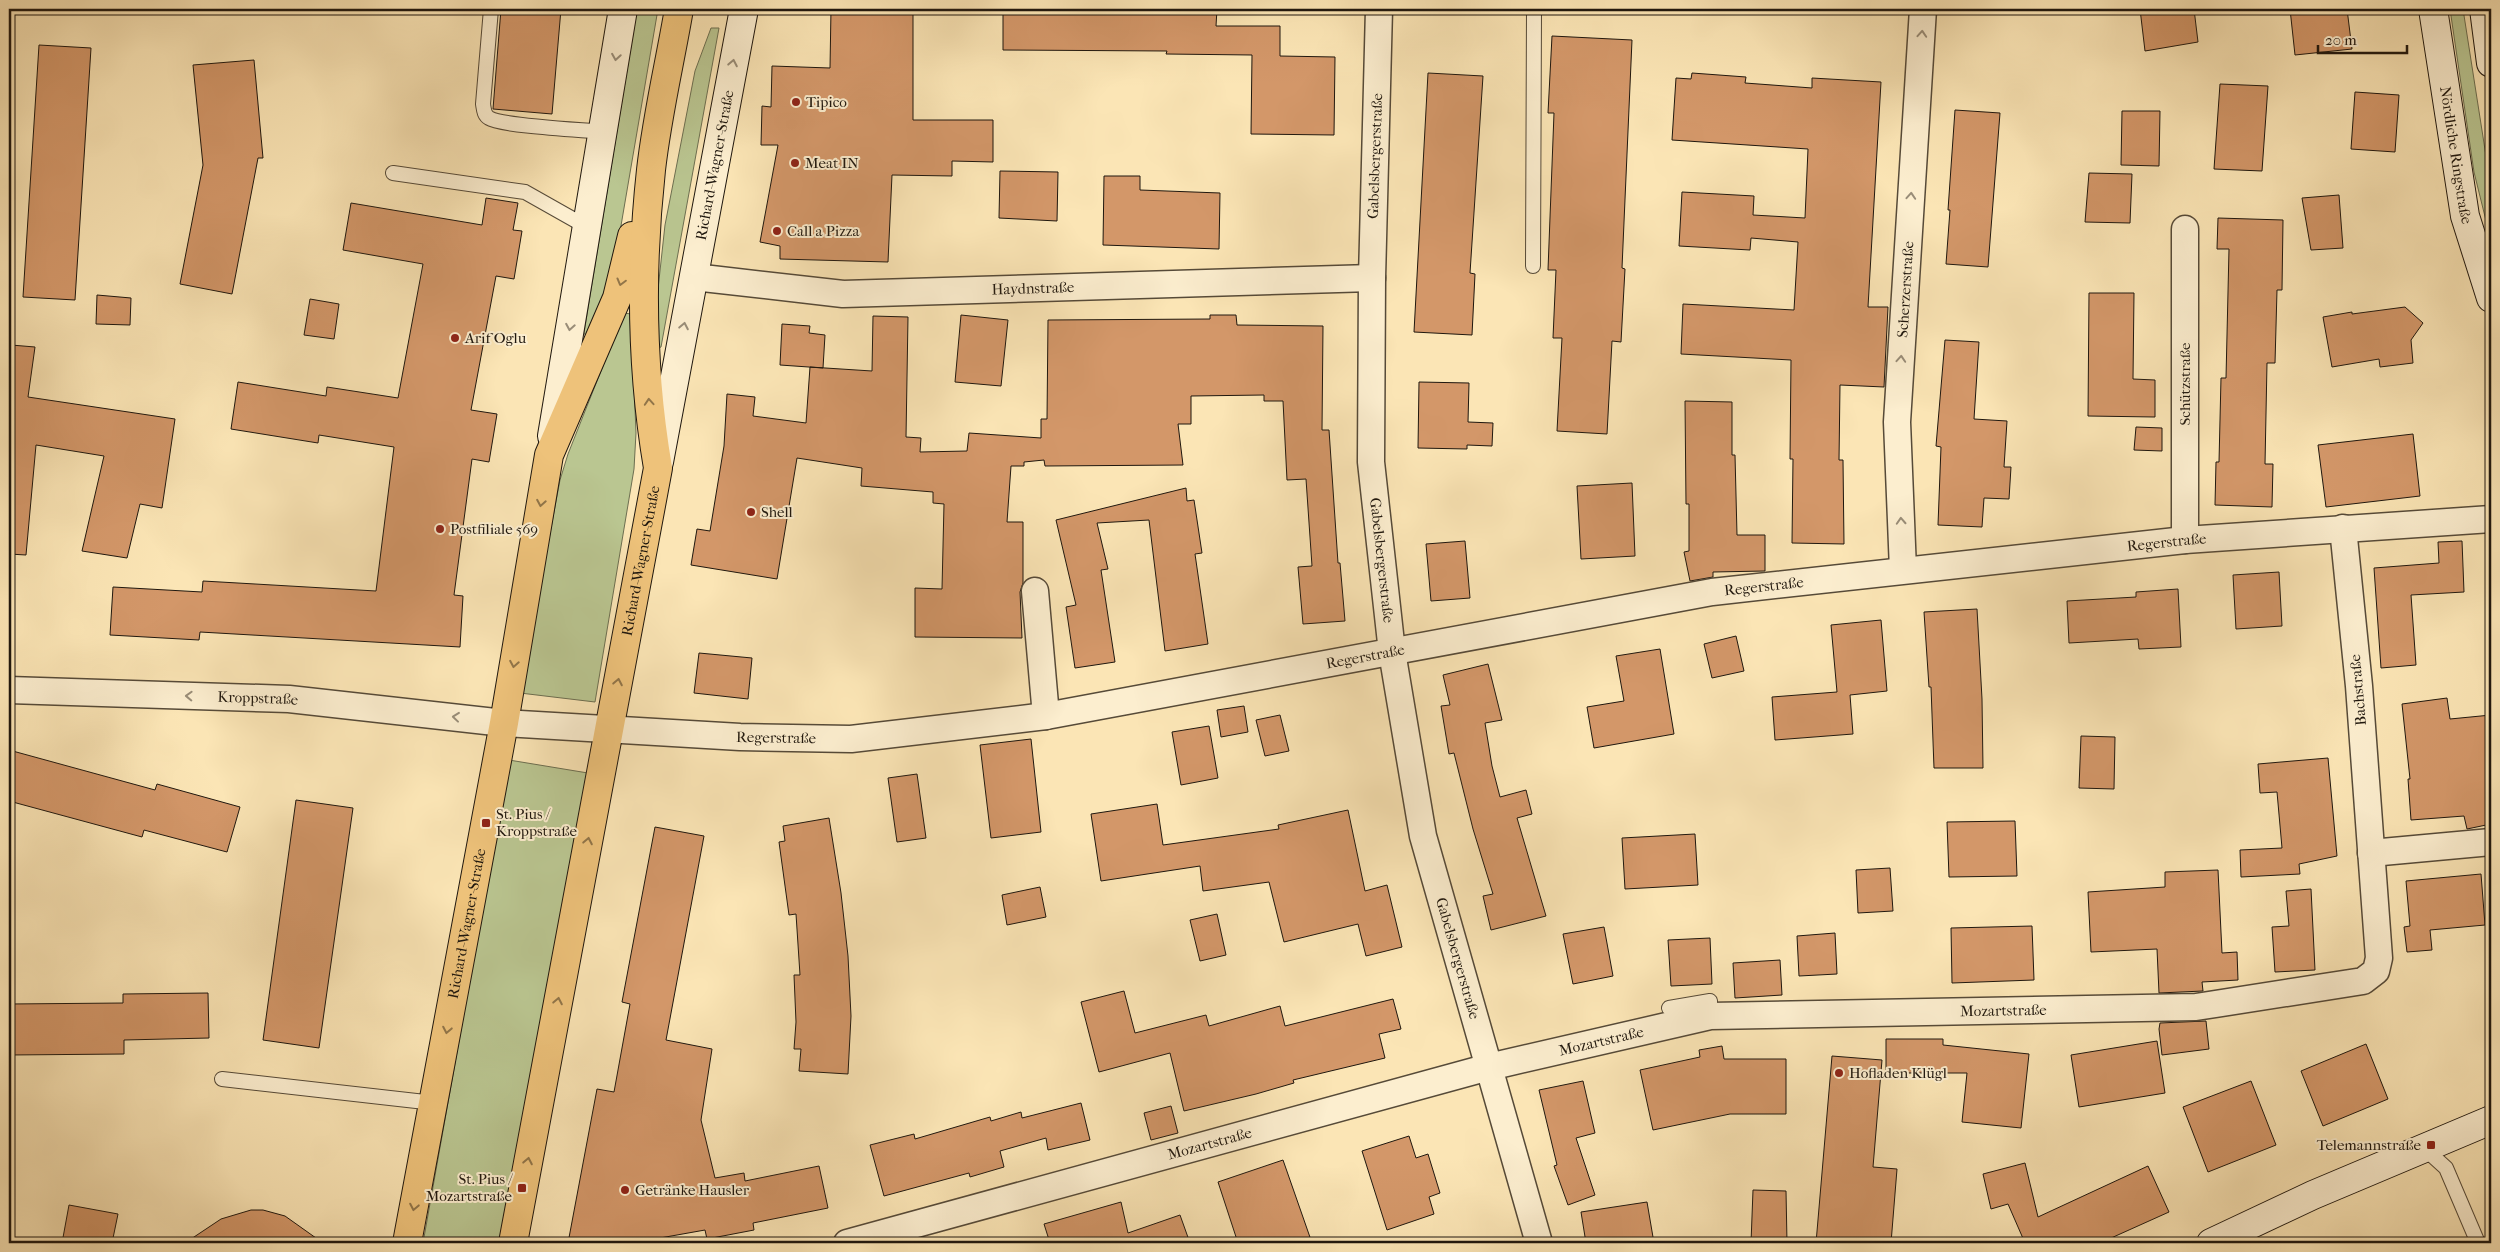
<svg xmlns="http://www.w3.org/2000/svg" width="2500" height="1252" font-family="'IM FELL French Canon',serif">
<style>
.green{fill:#bac691;stroke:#6c6e50}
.building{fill:#d39769;stroke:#1f170e}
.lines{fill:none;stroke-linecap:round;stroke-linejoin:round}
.lane-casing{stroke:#564a38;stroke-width:16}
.street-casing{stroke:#564a38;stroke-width:29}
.secondary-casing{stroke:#1f170e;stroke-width:30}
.primary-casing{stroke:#1f170e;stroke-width:30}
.lane{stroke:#fceecf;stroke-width:14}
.street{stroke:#fceecf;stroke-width:26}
.secondary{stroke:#fceecf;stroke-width:28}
.primary{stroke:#eec27a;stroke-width:28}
.oneway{stroke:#998d78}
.oneway2{stroke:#917549}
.poi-dot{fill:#8f2418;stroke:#fceecf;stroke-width:2}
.labels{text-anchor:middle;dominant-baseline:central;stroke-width:4;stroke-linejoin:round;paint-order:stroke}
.poi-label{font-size:15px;fill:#1f170e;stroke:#fceecf;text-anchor:start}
.street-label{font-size:15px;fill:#1f170e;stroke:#fceecf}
</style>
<rect width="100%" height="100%" fill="#fbe5b5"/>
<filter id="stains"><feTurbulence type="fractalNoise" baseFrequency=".004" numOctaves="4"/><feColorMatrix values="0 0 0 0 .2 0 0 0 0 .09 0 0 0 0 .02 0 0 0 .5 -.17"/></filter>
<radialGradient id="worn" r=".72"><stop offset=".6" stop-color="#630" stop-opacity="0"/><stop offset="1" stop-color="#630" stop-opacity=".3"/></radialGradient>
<!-- green -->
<path class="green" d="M 637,9 L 658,9 L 617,249 L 598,313 L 586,336 L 584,333 Z
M 2450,9 L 2463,9 L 2491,188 L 2491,241 L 2474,172 Z
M 711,28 L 719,28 L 661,347 L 656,349 L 654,326 L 665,225 L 695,71 Z
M 624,313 L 631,314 L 636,433 L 634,469 L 595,702 L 520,693 L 560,480 L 568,454 Z
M 509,760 L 594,774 L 501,1243 L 423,1243 Z"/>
<!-- building -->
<path class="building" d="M 501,9 L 561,9 L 552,114 L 493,109 Z
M 831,9 L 913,9 L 913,120 L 993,120 L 993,162 L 952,161 L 952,176 L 892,175 L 888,262 L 780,259 L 780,246 L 760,242 L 778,145 L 761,145 L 762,106 L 771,107 L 772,66 L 830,68 Z
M 1003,9 L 1217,9 L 1216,26 L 1280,26 L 1280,56 L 1335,57 L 1334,135 L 1251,134 L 1252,55 L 1166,54 L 1167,51 L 1003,50 Z
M 2140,9 L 2194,9 L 2198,42 L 2145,51 Z
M 2290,9 L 2347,9 L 2352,49 L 2295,55 Z
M 1552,36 L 1632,40 L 1622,268 L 1625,269 L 1621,342 L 1612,341 L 1607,434 L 1557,431 L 1562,338 L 1553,338 L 1556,270 L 1548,270 L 1554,113 L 1548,113 Z
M 39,45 L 91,48 L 75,300 L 23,297 Z
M 254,60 L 263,158 L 258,158 L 232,294 L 180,284 L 203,165 L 193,65 Z
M 1428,73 L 1483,76 L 1470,273 L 1475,274 L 1472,335 L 1414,332 Z
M 1692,73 L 1746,77 L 1745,83 L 1812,88 L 1812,78 L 1881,82 L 1868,307 L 1888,307 L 1884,387 L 1840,385 L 1839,460 L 1843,460 L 1844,544 L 1792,543 L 1793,459 L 1790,459 L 1791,360 L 1681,354 L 1683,304 L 1794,310 L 1798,242 L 1751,238 L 1750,250 L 1679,246 L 1682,192 L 1754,196 L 1753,215 L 1805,218 L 1808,149 L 1672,140 L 1676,78 L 1691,79 Z
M 2220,84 L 2268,86 L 2262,171 L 2214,169 Z
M 2355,92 L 2399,95 L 2395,152 L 2351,149 Z
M 1955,110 L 2000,113 L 1988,267 L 1946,264 L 1950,210 L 1948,210 Z
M 2122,111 L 2160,111 L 2159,166 L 2121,165 Z
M 1000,171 L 1058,172 L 1057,221 L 999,218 Z
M 2089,173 L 2132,174 L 2130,223 L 2085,222 Z
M 1104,176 L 1140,176 L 1140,190 L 1220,193 L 1219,249 L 1103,245 Z
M 2339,195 L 2343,248 L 2311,250 L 2302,198 Z
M 486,198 L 518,203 L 513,230 L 522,231 L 514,279 L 496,276 L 471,410 L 497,414 L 489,462 L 472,459 L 454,595 L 463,596 L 460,647 L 200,632 L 199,640 L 110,635 L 113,587 L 202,592 L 203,581 L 376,591 L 394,447 L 319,435 L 318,443 L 231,429 L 238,382 L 326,396 L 327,387 L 398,398 L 423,264 L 343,250 L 351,203 L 482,225 Z
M 2218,218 L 2283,220 L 2282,290 L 2277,290 L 2275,363 L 2267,363 L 2265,464 L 2273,464 L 2272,507 L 2215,505 L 2216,462 L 2219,462 L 2221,378 L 2226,378 L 2229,249 L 2217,249 Z
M 2089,293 L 2134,293 L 2133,379 L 2155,380 L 2155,417 L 2088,416 Z
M 97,295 L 131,298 L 130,325 L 96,324 Z
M 310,299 L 339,304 L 334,339 L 304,335 Z
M 2405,307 L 2423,323 L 2411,340 L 2413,363 L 2380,367 L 2379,359 L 2332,367 L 2323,317 L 2352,312 L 2352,314 Z
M 961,315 L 1008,320 L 1001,386 L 955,382 Z
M 1210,315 L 1236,315 L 1237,325 L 1323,326 L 1322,430 L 1329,430 L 1338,563 L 1340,563 L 1345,621 L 1303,624 L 1298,567 L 1312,566 L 1306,479 L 1287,480 L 1283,401 L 1264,401 L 1264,395 L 1191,396 L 1191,424 L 1178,424 L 1183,465 L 1045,466 L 1044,460 L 1024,462 L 1024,466 L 1011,466 L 1007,522 L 1023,522 L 1023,583 L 1020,592 L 1022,638 L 915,637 L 915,588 L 942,589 L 944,504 L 933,503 L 933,492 L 861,486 L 862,468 L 797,458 L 777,579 L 691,565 L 697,529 L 710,531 L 724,446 L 727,394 L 755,397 L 753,416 L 806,423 L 810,367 L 872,371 L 873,316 L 908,317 L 906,437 L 921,438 L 920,452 L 967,451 L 969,433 L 1041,438 L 1041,419 L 1047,419 L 1048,320 L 1210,319 Z
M 782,324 L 810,326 L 809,333 L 825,335 L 823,368 L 780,365 Z
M 1945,340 L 1979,342 L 1974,419 L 2007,421 L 2004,467 L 2011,467 L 2009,499 L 1984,498 L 1982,527 L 1938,525 L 1941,447 L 1936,446 Z
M 11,345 L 35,347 L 28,397 L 175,419 L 162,508 L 140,504 L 127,558 L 82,551 L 104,456 L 36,445 L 26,555 L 9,554 L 9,369 Z
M 1419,382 L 1469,383 L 1468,422 L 1493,423 L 1492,446 L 1467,445 L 1467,449 L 1418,448 Z
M 1685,401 L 1732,402 L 1732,455 L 1735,455 L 1737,535 L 1765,535 L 1765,571 L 1713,572 L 1713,577 L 1690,581 L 1684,552 L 1689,551 L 1689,504 L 1686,504 Z
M 2136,427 L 2162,428 L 2162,451 L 2134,450 Z
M 2413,434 L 2420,496 L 2326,507 L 2318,445 Z
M 1632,483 L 1635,556 L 1581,559 L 1577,486 Z
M 1186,488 L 1187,501 L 1194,500 L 1202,553 L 1195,554 L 1208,644 L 1165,651 L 1149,520 L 1097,523 L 1108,569 L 1101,570 L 1115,662 L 1075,668 L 1066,607 L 1076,605 L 1056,520 Z
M 1465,541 L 1470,598 L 1431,601 L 1426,544 Z
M 2462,541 L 2464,592 L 2411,595 L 2416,665 L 2381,668 L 2374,568 L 2439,563 L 2438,542 Z
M 2279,572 L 2282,626 L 2236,629 L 2233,575 Z
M 2178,589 L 2181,647 L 2139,649 L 2138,639 L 2069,643 L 2067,601 L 2136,597 L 2136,592 Z
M 1977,609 L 1982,699 L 1983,768 L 1934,768 L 1931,687 L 1929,687 L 1924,612 Z
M 1881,620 L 1887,691 L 1850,695 L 1853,734 L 1775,740 L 1772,697 L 1837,692 L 1831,625 Z
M 1736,636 L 1744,671 L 1712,678 L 1704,644 Z
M 1660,649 L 1674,734 L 1594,748 L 1587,707 L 1624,701 L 1616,656 Z
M 699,653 L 752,658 L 748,699 L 694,693 Z
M 1488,664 L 1502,720 L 1485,723 L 1492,766 L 1500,797 L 1526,790 L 1532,814 L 1517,818 L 1546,916 L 1491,930 L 1483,896 L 1493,894 L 1473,829 L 1454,753 L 1449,754 L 1441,706 L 1450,705 L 1443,675 Z
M 2447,698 L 2450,719 L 2491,715 L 2491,824 L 2467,829 L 2464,816 L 2411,820 L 2408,779 L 2410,779 L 2402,704 Z
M 1244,706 L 1248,732 L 1221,737 L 1217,710 Z
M 1280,715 L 1289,751 L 1265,756 L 1256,720 Z
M 1209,726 L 1218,778 L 1181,785 L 1172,732 Z
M 2081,736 L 2115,737 L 2114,789 L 2079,788 Z
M 1031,739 L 1041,832 L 991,838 L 980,745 Z
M 9,750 L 155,790 L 157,784 L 240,807 L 227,852 L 144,830 L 142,837 L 9,801 Z
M 2328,758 L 2337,856 L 2299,864 L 2300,874 L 2241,877 L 2240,850 L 2282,848 L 2277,792 L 2260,793 L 2258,764 Z
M 917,774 L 926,838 L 897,842 L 888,778 Z
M 296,800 L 353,808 L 319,1048 L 263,1040 Z
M 1157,804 L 1163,845 L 1279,829 L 1278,825 L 1348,810 L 1365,891 L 1387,885 L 1402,947 L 1366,956 L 1358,924 L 1284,942 L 1269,882 L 1203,891 L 1200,866 L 1101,881 L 1091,814 Z
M 829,818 L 841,893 L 848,956 L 851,1016 L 848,1074 L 799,1071 L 801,1049 L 794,1049 L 796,1022 L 794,975 L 800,975 L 796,914 L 789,915 L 779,842 L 785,841 L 783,826 Z
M 2015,821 L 2017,876 L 1949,877 L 1947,822 Z
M 655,827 L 704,836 L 666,1040 L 712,1049 L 701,1120 L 715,1178 L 744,1173 L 745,1181 L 819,1166 L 828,1208 L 753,1223 L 754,1230 L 707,1239 L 705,1230 L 632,1243 L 568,1243 L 597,1089 L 614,1092 L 630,1004 L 622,1002 Z
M 1695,834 L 1698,885 L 1625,889 L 1622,838 Z
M 1890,868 L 1893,911 L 1858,913 L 1856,870 Z
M 2218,870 L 2222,953 L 2237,952 L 2238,980 L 2202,982 L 2203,991 L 2159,993 L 2157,949 L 2091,952 L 2088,892 L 2165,887 L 2165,872 Z
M 2481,874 L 2485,925 L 2430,930 L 2432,950 L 2407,952 L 2404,927 L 2410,926 L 2406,881 Z
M 1040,887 L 1046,917 L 1007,925 L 1002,895 Z
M 2311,889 L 2315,970 L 2275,972 L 2272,927 L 2289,926 L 2286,891 Z
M 1217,914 L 1226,955 L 1200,961 L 1190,920 Z
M 2032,926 L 2034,980 L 1952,983 L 1951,928 Z
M 1604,927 L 1613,976 L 1573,984 L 1563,934 Z
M 1835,933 L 1837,974 L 1799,976 L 1797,936 Z
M 1710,938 L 1712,984 L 1671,986 L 1668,940 Z
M 1780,960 L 1782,995 L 1735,998 L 1733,963 Z
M 1124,991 L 1135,1033 L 1206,1015 L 1209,1026 L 1280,1006 L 1285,1026 L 1393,999 L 1401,1029 L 1379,1034 L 1385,1058 L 1293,1080 L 1294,1083 L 1256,1094 L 1184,1111 L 1170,1053 L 1099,1072 L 1081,1002 Z
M 208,993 L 209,1038 L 124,1040 L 124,1054 L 9,1055 L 9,1004 L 123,1003 L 123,994 Z
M 2206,1021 L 2209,1049 L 2162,1055 L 2159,1029 L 2160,1023 Z
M 1886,1039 L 1943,1039 L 1943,1045 L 2029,1054 L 2021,1128 L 1962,1122 L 1967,1073 L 1886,1073 Z
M 2157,1041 L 2165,1093 L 2079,1107 L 2071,1055 Z
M 2366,1044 L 2388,1099 L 2323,1126 L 2301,1071 Z
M 1722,1046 L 1724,1059 L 1786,1059 L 1786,1114 L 1730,1114 L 1653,1130 L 1640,1070 L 1700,1057 L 1699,1050 Z
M 1832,1056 L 1882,1060 L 1873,1167 L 1897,1169 L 1891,1243 L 1816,1243 Z
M 1583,1081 L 1595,1133 L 1576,1138 L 1595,1195 L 1568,1205 L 1554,1166 L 1557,1165 L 1539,1090 Z
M 2251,1081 L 2276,1145 L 2208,1172 L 2183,1107 Z
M 1081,1103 L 1090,1140 L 1048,1150 L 1046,1138 L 1000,1151 L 1004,1167 L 970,1177 L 969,1173 L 884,1196 L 870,1145 L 914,1134 L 915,1139 L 990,1117 L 991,1121 L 1021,1112 L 1022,1118 Z
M 1171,1106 L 1178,1133 L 1151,1140 L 1144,1113 Z
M 1409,1136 L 1416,1158 L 1428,1154 L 1440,1193 L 1429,1197 L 1434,1214 L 1387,1230 L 1362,1151 Z
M 1283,1160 L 1312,1243 L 1238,1243 L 1218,1182 Z
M 2025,1163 L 2038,1217 L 2148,1166 L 2169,1212 L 2100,1243 L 2025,1243 L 2008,1204 L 1991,1209 L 1983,1174 Z
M 1753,1190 L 1786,1191 L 1787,1243 L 1751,1243 Z
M 1121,1202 L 1128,1233 L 1180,1215 L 1190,1243 L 1050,1243 L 1044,1224 Z
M 1647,1202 L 1654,1243 L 1586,1243 L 1581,1212 Z
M 69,1205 L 118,1214 L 112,1243 L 62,1243 Z
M 251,1210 L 263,1210 L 285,1216 L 323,1243 L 185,1243 L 221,1219 Z"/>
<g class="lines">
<defs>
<path id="lane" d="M 491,9 L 483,104 C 484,110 484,115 489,118 C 501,126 584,130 603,132
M 393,173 L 525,192 L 587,227
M 1533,266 L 1534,9
M 1669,1008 L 1710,1001 L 1710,1016
M 222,1079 L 434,1103
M 2424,1148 L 2446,1168 L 2478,1243"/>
<g id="street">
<path id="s1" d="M 1379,9 L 1372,278 L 1371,462 L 1392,652 L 1423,836 L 1539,1243"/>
<path id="s2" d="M 694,277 L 843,294 L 1372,278"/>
<path d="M 2185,540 L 2185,229"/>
<path id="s3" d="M 1903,570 L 1897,422 L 1923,9"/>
<path d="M 1035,591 L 1046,716"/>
<path id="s4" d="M 9,690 L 289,699 L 504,723 L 740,737 L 851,739 L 1046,716 L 1712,592 L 2185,540 L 2491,519"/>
<path d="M 2371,853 L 2491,842"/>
<path id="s5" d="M 847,1243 L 1489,1067 L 1710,1016 L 2196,1007 L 2363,981 L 2376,971 L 2379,958 L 2359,686 L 2343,528"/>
</g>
<g id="secondary">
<path id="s6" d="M 2433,9 L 2465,216 L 2491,298"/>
<path d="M 2484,9 L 2491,63"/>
<path d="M 552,436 L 623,9"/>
<path id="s7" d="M 659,462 L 744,9"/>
<path d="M 2211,1243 L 2313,1195 L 2491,1120"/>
</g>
<g id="primary">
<path id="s8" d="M 407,1243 L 504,723 L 549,455 L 617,298 L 632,236"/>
<path id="s9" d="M 513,1243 L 658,468 C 641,368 640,271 651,170 C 657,116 670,62 679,9"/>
</g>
</defs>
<!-- lane casing -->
<use href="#lane" class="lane-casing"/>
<!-- street casing -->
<use href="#street" class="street-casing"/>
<!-- secondary casing -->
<use href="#secondary" class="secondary-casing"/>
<!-- primary casing -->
<use href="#primary" class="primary-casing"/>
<!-- lane -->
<use href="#lane" class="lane"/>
<!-- street -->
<use href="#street" class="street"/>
<!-- secondary -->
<use href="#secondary" class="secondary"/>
<!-- primary -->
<use href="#primary" class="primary"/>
</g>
<!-- one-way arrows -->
<defs><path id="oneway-chevron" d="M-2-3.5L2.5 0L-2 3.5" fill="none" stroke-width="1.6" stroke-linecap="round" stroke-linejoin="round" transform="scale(1.25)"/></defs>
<g class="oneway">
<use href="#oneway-chevron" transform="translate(1922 34) rotate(-86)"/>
<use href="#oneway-chevron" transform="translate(616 57) rotate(99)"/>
<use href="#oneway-chevron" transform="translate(733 63) rotate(-79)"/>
<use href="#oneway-chevron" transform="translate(1911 196) rotate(-86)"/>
<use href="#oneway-chevron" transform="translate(684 326) rotate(-79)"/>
<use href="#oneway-chevron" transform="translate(570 327) rotate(100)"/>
<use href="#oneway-chevron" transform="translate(1901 359) rotate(-86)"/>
<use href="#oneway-chevron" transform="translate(1901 521) rotate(-93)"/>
<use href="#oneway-chevron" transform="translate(189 696) rotate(-178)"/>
<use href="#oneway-chevron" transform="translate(456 717) rotate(-174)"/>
</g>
<g class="oneway2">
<use href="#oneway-chevron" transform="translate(621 282) rotate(105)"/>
<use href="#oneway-chevron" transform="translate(649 402) rotate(-94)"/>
<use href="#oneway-chevron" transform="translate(541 503) rotate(100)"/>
<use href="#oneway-chevron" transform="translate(514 664) rotate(100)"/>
<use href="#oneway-chevron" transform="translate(618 682) rotate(-79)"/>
<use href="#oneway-chevron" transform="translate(588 841) rotate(-79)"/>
<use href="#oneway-chevron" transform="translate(558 1001) rotate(-79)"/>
<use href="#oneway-chevron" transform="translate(447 1030) rotate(101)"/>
<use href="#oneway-chevron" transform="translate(528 1161) rotate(-79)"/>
<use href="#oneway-chevron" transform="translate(414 1207) rotate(101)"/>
</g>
<!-- markers -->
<g class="poi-dot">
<circle cx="796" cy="102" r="5"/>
<circle cx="795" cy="163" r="5"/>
<circle cx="777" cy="231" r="5"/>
<circle cx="455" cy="338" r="5"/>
<circle cx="751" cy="512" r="5"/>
<circle cx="440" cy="529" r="5"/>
<rect x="481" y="818" width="10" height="10" rx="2.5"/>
<circle cx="1839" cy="1073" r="5"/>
<rect x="2426" y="1140" width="10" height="10" rx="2.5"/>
<rect x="517" y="1183" width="10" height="10" rx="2.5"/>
<circle cx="625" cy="1190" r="5"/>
</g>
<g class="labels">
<!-- poi labels -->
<g class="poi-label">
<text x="806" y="102">Tipico</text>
<text x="805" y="163">Meat IN</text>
<text x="787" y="231">Call a Pizza</text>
<text x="465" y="338">Arif Oglu</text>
<text x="761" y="512">Shell</text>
<text x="450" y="529">Postfiliale 569</text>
<text x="496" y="814">St. Pius /<tspan x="496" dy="17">Kroppstraße</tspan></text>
<text x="1849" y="1073">Hofladen Klügl</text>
<text x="2421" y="1145" text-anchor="end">Telemannstraße</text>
<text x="512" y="1179" text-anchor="end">St. Pius /<tspan x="512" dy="17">Mozartstraße</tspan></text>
<text x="635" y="1190">Getränke Hausler</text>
</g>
<!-- street labels -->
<g class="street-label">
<text stroke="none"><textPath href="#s6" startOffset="148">Nördliche Ringstraße</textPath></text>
<text transform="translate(1375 156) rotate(-88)">Gabelsbergerstraße</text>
<text stroke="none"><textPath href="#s7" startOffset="302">Richard-Wagner-Straße</textPath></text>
<text stroke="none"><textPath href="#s2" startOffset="340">Haydnstraße</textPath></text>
<text stroke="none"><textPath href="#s3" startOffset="281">Scherzerstraße</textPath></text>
<text transform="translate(2185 384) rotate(-90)">Schützstraße</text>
<text stroke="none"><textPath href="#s4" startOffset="2175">Regerstraße</textPath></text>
<text stroke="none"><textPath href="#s1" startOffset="552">Gabelsbergerstraße</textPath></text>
<text stroke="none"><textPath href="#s9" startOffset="694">Richard-Wagner-Straße</textPath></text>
<text stroke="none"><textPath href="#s4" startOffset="1770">Regerstraße</textPath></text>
<text stroke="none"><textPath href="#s4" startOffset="1365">Regerstraße</textPath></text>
<text transform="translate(2358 690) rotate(-95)">Bachstraße</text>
<text stroke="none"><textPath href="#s4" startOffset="249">Kroppstraße</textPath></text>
<text stroke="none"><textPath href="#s4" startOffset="769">Regerstraße</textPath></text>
<text stroke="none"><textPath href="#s8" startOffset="325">Richard-Wagner-Straße</textPath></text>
<text stroke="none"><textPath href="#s1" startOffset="958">Gabelsbergerstraße</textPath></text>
<text stroke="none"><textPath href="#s5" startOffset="1186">Mozartstraße</textPath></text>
<text stroke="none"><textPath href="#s5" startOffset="781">Mozartstraße</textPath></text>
<text stroke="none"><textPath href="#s5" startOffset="376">Mozartstraße</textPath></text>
</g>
</g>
<!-- margin -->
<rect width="2500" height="1252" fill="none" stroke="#fbe5b5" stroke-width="30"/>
<rect x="10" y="10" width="2480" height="1232" fill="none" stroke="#1f170e" stroke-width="2.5"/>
<rect x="15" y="15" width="2470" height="1222" fill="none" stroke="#1f170e"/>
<!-- scale -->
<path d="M2318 45v8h89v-8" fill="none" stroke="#1f170e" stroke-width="2.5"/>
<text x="2325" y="45" font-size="15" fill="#1f170e" stroke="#fceecf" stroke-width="4" paint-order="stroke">20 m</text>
<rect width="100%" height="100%" filter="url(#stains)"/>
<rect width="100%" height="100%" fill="url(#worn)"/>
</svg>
